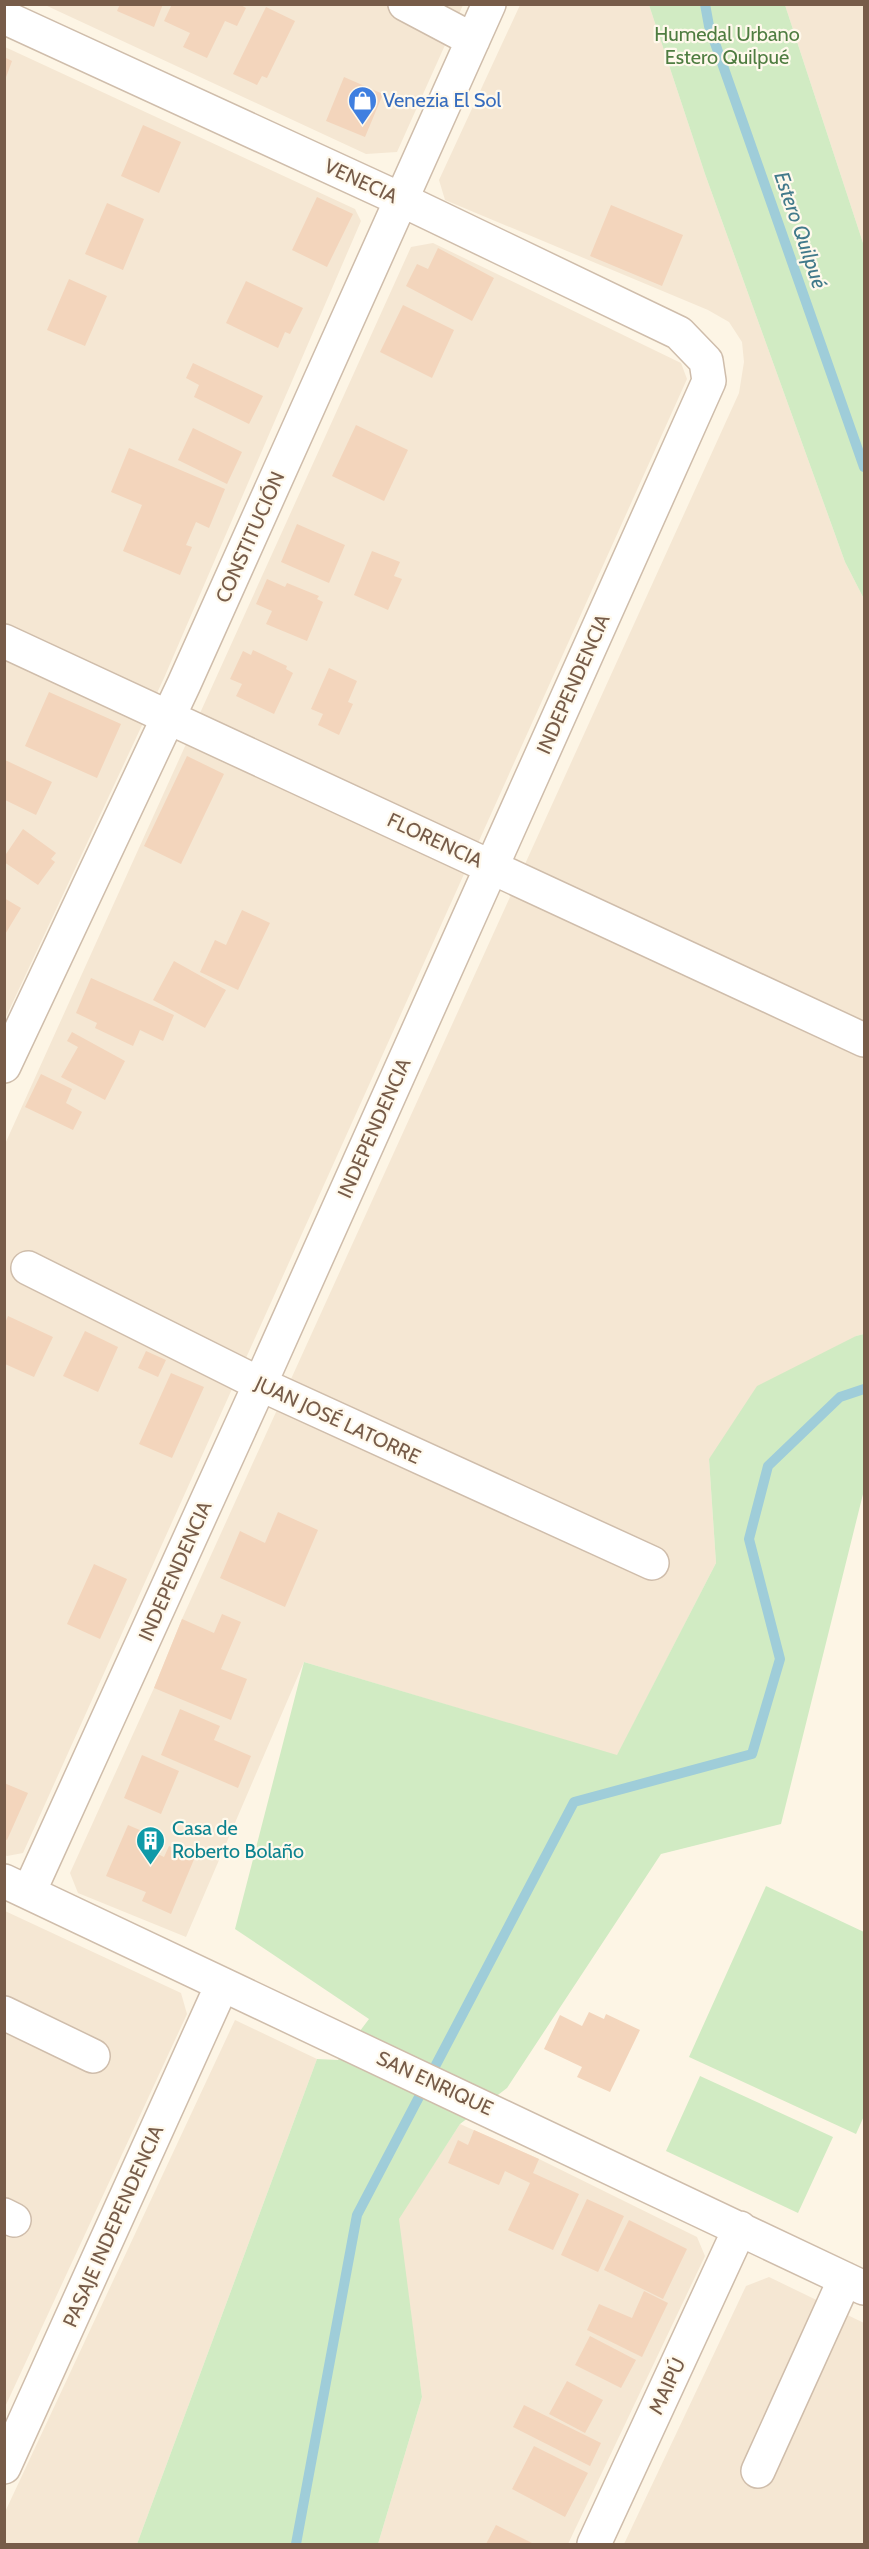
<svg xmlns="http://www.w3.org/2000/svg" width="869" height="2549" font-family="Cabin,sans-serif">
<style>
.residential{fill:#f5e7d3}
.green{fill:#d1ebc3}
.lines{fill:none;stroke-linecap:round;stroke-linejoin:round}
.stream{stroke:#9fcdd9;stroke-width:10}
.building{fill:#f3d5bc}
.minor-casing{stroke:#cfbdab;stroke-width:36}
.minor{stroke:#fff;stroke-width:33}
.labels{text-anchor:middle;dominant-baseline:central;stroke-width:4.5;stroke-linejoin:round;paint-order:stroke}
.park-label{font-size:20px;fill:#4f7d41;stroke:#fff9ec}
.shop-label{font-size:20px;fill:#366cbe;stroke:#fff9ec;text-anchor:start}
.street-label{font-size:20px;fill:#775c49;stroke:#fff9ec}
.culture-label{font-size:20px;fill:#0d838f;stroke:#fff9ec;text-anchor:start}
.water-label{font-size:21px;font-style:italic;fill:#427a8b;stroke:#fff9ec}
</style>
<rect width="100%" height="100%" fill="#fdf5e5"/>
<!-- residential -->
<path class="residential" d="M 45,5 L 463,5 L 397,152 L 366,154 Z
M 520,5 L 649,5 L 705,174 L 845,562 L 864,599 L 864,1334 L 856,1336 L 709,1459 L 716,1563 L 617,1756 L 304,1662 L 186,1937 L 78,1893 L 70,1873 L 154,1688 L 182,1619 L 739,393 L 744,362 L 742,342 L 729,322 L 708,310 L 445,200 L 439,180 Z
M 785,5 L 864,5 L 864,246 Z
M 5,47 L 355,209 L 361,221 L 164,678 L 5,1019 Z
M 433,243 L 681,363 L 687,379 L 23,1853 L 7,1856 L 5,1855 L 5,1144 L 411,247 Z
M 5,1911 L 181,1993 L 187,2014 L 5,2407 Z
M 235,2020 L 317,2059 L 137,2544 L 5,2544 L 5,2512 Z
M 460,2124 L 539,2159 L 697,2237 L 705,2256 L 568,2544 L 378,2544 L 422,2397 L 398,2219 Z
M 769,2277 L 864,2323 L 864,2544 L 624,2544 L 746,2286 Z"/>
<!-- green -->
<path class="green" d="M 649,5 L 785,5 L 864,246 L 864,599 L 845,562 L 705,174 Z
M 864,1334 L 864,1490 L 781,1824 L 661,1854 L 507,2088 L 460,2124 L 399,2219 L 422,2397 L 378,2544 L 137,2544 L 317,2059 L 338,2060 L 369,2019 L 235,1929 L 304,1662 L 617,1755 L 716,1563 L 709,1459 L 757,1386 L 856,1336 Z
M 766,1886 L 864,1932 L 864,2116 L 856,2134 L 689,2057 Z
M 700,2076 L 833,2137 L 798,2213 L 666,2151 Z"/>
<g class="lines">
<!-- stream -->
<path class="stream" d="M 705,4 L 709,26 L 864,467
M 296,2544 L 357,2215 L 574,1802 L 752,1754 L 780,1659 L 749,1539 L 768,1466 L 840,1397 L 864,1389"/>
</g>
<!-- building -->
<path class="building" d="M 120,4 L 163,4 L 154,27 L 117,11 Z
M 172,4 L 239,4 L 246,8 L 237,26 L 225,21 L 207,58 L 183,47 L 190,33 L 164,21 Z
M 266,7 L 295,21 L 267,78 L 262,76 L 257,85 L 233,74 Z
M 4,57 L 12,61 L 5,80 L 4,80 Z
M 344,77 L 383,94 L 365,137 L 326,121 Z
M 143,125 L 181,142 L 159,193 L 121,176 Z
M 317,197 L 353,214 L 327,267 L 292,250 Z
M 107,203 L 144,219 L 123,270 L 85,254 Z
M 611,205 L 683,235 L 662,286 L 590,256 Z
M 438,248 L 494,278 L 472,321 L 406,286 L 417,264 L 428,269 Z
M 69,279 L 107,296 L 85,346 L 47,330 Z
M 246,281 L 303,308 L 290,334 L 285,332 L 278,348 L 226,323 Z
M 403,305 L 454,330 L 432,378 L 380,352 Z
M 193,363 L 263,396 L 249,424 L 194,397 L 199,385 L 186,378 Z
M 356,425 L 408,450 L 384,501 L 332,476 Z
M 193,428 L 242,452 L 227,484 L 178,460 Z
M 129,448 L 225,489 L 209,528 L 196,522 L 186,545 L 192,547 L 180,575 L 123,551 L 142,505 L 111,492 Z
M 297,524 L 345,545 L 329,583 L 281,562 Z
M 372,551 L 400,562 L 394,576 L 402,579 L 388,610 L 354,595 Z
M 267,579 L 285,587 L 287,583 L 319,596 L 317,599 L 323,602 L 307,641 L 266,624 L 272,611 L 256,604 Z
M 253,650 L 287,666 L 286,669 L 293,673 L 274,714 L 236,696 L 242,684 L 230,679 L 243,651 L 251,655 Z
M 329,668 L 357,681 L 348,702 L 353,704 L 339,735 L 318,725 L 323,714 L 311,709 Z
M 49,692 L 121,724 L 97,778 L 25,746 Z
M 187,756 L 224,774 L 181,864 L 144,846 Z
M 5,760 L 52,782 L 36,815 L 5,800 Z
M 23,829 L 56,853 L 51,859 L 55,862 L 38,885 L 4,862 L 4,857 Z
M 4,898 L 21,908 L 4,936 Z
M 242,910 L 270,923 L 238,990 L 200,972 L 215,940 L 226,945 Z
M 174,961 L 226,990 L 205,1028 L 153,1000 Z
M 91,978 L 174,1015 L 163,1041 L 140,1030 L 133,1046 L 95,1028 L 97,1023 L 76,1013 Z
M 72,1032 L 125,1061 L 105,1100 L 61,1077 L 78,1047 L 67,1041 Z
M 41,1074 L 72,1089 L 66,1103 L 82,1112 L 73,1130 L 25,1107 Z
M 8,1316 L 53,1337 L 34,1377 L 5,1364 L 5,1323 Z
M 85,1331 L 118,1347 L 98,1392 L 63,1376 Z
M 146,1351 L 166,1360 L 158,1377 L 138,1368 Z
M 171,1373 L 204,1387 L 172,1458 L 139,1444 Z
M 278,1512 L 318,1530 L 285,1607 L 220,1578 L 240,1531 L 265,1543 Z
M 94,1564 L 127,1579 L 100,1639 L 67,1624 Z
M 222,1614 L 241,1622 L 221,1669 L 247,1679 L 231,1720 L 154,1688 L 182,1619 L 214,1633 Z
M 180,1709 L 220,1726 L 214,1740 L 251,1756 L 238,1788 L 161,1755 Z
M 142,1755 L 179,1771 L 161,1814 L 124,1798 Z
M 4,1783 L 28,1793 L 7,1840 L 4,1839 Z
M 128,1825 L 149,1834 L 143,1847 L 164,1857 L 169,1846 L 195,1857 L 171,1914 L 142,1901 L 146,1892 L 106,1876 Z
M 589,2012 L 604,2019 L 606,2014 L 640,2030 L 610,2092 L 577,2077 L 582,2067 L 544,2049 L 560,2015 L 582,2026 Z
M 474,2130 L 539,2159 L 533,2173 L 579,2194 L 553,2250 L 508,2230 L 530,2183 L 505,2171 L 499,2185 L 448,2163 L 458,2140 L 468,2145 Z
M 587,2199 L 624,2216 L 598,2272 L 561,2255 Z
M 629,2220 L 687,2249 L 663,2299 L 604,2270 Z
M 644,2291 L 668,2303 L 642,2357 L 587,2330 L 599,2304 L 632,2318 Z
M 590,2336 L 636,2360 L 621,2388 L 575,2365 Z
M 567,2381 L 603,2400 L 585,2433 L 549,2414 Z
M 524,2405 L 601,2443 L 590,2466 L 513,2427 Z
M 534,2446 L 588,2473 L 565,2517 L 512,2489 Z
M 496,2525 L 534,2544 L 486,2544 Z"/>
<g class="lines">
<defs>
<path id="minor" d="M 405,4 L 473,40
M 4,17 L 402,200 L 679,333 L 706,361 L 709,381 L 260,1384 L 29,1892
M 4,641 L 864,1040
M 4,1066 L 184,684 L 489,4
M 28,1268 L 260,1384 L 652,1563
M 4,1881 L 864,2288
M 4,2013 L 93,2056
M 4,2215 L 14,2220
M 4,2467 L 222,1985
M 758,2471 L 845,2279
M 594,2544 L 740,2228"/>
</defs>
<!-- minor casing -->
<use href="#minor" class="minor-casing"/>
<!-- minor -->
<use href="#minor" class="minor"/>
</g>
<!-- icons -->
<defs>
<symbol id="shop-pin" viewBox="-11 -11 22 30"><path d="M0 17L-7.5 6A9.5 9.5 0 1 1 7.5 6Z" fill="#3f7fe0" stroke="#fff9ec"/><path d="M-5-2.5h2.3a2.7 3.5 0 0 1 5.4 0H5L5.5 6h-11ZM-1.5-2.5h3a1.5 2.3 0 0 0-3 0Z" fill="#fff"/></symbol>
<symbol id="building-pin" viewBox="-11 -11 22 30"><path d="M0 17L-7.5 6A9.5 9.5 0 1 1 7.5 6Z" fill="#0f9aa8" stroke="#fff9ec"/><path d="M-4-6H4V6H1V3H-1V6H-4ZM-2.5-4.3h1.7v1.8h-1.7ZM.8-4.3h1.7v1.8H.8ZM-2.5-1h1.7V.8h-1.7ZM.8-1h1.7V.8H.8Z" fill="#fff"/></symbol>
</defs>
<g fill-rule="evenodd">
<use href="#shop-pin" x="346" y="84" width="33" height="45"/>
<use href="#building-pin" x="134" y="1824" width="33" height="45"/>
</g>
<g class="labels">
<!-- park labels -->
<g class="park-label">
<text x="727" y="34">Humedal Urbano<tspan x="727" dy="23">Estero Quilpué</tspan></text>
</g>
<!-- shop labels -->
<g class="shop-label">
<text x="383" y="100">Venezia El Sol</text>
</g>
<!-- street labels -->
<g class="street-label">
<text transform="translate(361 181) rotate(25)">VENECIA</text>
<text transform="translate(250 537) rotate(-66)">CONSTITUCIÓN</text>
<text transform="translate(573 684) rotate(-66)">INDEPENDENCIA</text>
<text transform="translate(435 840) rotate(25)">FLORENCIA</text>
<text transform="translate(374 1128) rotate(-66)">INDEPENDENCIA</text>
<text transform="translate(338 1420) rotate(25)">JUAN JOSÉ LATORRE</text>
<text transform="translate(175 1571) rotate(-66)">INDEPENDENCIA</text>
<text transform="translate(435 2083) rotate(25)">SAN ENRIQUE</text>
<text transform="translate(113 2226) rotate(-66)">PASAJE INDEPENDENCIA</text>
<text transform="translate(667 2386) rotate(-65)">MAIPÚ</text>
</g>
<!-- culture labels -->
<g class="culture-label">
<text x="172" y="1828">Casa de<tspan x="172" dy="23">Roberto Bolaño</tspan></text>
</g>
<!-- water labels -->
<g class="water-label">
<text transform="translate(801 230) rotate(71)">Estero Quilpué</text>
</g>
</g>
<!-- border -->
<rect width="869" height="2549" fill="none" stroke="#775c49" stroke-width="12"/>
</svg>
